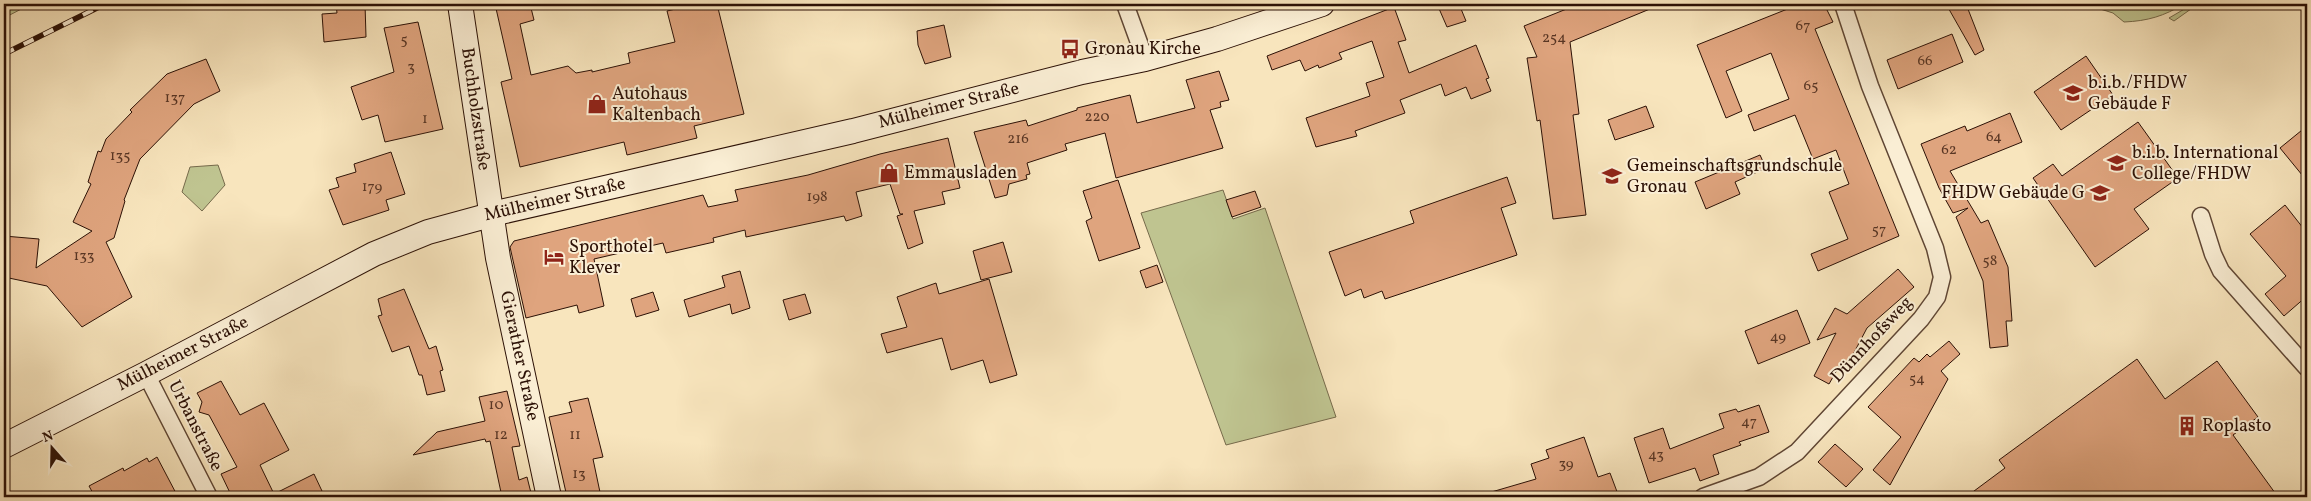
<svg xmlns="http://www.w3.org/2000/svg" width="2311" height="501" font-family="Vollkorn,serif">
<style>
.green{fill:#bfc490;stroke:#766a4b}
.building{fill:#dfa47e;stroke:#2c1106}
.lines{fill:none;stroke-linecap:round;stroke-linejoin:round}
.street-casing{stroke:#5f4634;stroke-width:19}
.secondary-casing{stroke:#2c1106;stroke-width:26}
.street{stroke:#faeed4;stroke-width:16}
.secondary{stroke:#faeed4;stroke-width:24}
.rail-casing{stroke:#2c1106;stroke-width:5.5}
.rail{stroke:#faeed4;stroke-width:4;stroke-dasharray:11;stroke-linecap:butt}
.labels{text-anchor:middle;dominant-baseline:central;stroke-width:4;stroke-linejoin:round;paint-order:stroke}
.number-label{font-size:15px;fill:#593624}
.poi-label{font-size:18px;fill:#2c1106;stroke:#faeed4;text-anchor:start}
.street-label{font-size:18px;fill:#2c1106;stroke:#faeed4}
</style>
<rect width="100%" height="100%" fill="#f8e5bd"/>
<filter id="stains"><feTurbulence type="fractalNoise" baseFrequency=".004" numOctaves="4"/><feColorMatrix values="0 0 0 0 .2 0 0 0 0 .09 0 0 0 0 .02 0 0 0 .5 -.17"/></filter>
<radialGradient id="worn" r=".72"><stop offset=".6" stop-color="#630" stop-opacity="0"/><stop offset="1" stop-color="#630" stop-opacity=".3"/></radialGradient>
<!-- green -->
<path class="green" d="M 4,4 L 26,4 L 29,5 L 4,18 Z
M 2102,4 L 2184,4 C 2164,16 2148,21 2124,22 L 2113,13 L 2097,8 Z
M 2193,4 L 2198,4 L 2174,21 L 2169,18 Z
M 218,165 L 225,185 L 202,211 L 182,192 L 190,167 Z
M 1223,190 L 1233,219 L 1265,208 L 1336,417 L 1226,445 L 1141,213 Z"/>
<!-- building -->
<path class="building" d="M 336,4 L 365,4 L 366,37 L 324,42 L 322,14 L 337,13 Z
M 495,4 L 530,4 L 534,20 L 520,24 L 531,75 L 568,66 L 576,73 L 592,70 L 592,72 L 630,63 L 628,53 L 675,42 L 667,11 L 697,4 L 717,4 L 744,114 L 694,126 L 697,138 L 627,155 L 624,142 L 520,167 L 501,82 L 512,79 Z
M 1437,4 L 1459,4 L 1466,21 L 1447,27 Z
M 1579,4 L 1662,4 L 1570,42 L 1579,114 L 1573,115 L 1586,215 L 1553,219 L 1540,120 L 1537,121 L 1527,58 L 1537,57 L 1524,26 Z
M 1788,4 L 1824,4 L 1833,22 L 1815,29 L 1899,236 L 1818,271 L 1811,254 L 1848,239 L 1829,192 L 1849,184 L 1836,150 L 1813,159 L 1795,115 L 1754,131 L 1748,115 L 1789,99 L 1771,53 L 1726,71 L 1742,111 L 1726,118 L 1697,45 L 1790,8 Z
M 1946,4 L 1966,4 L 1984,50 L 1975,55 Z
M 1394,7 L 1406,40 L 1398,42 L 1409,73 L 1476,45 L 1489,78 L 1486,79 L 1491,91 L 1471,99 L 1466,87 L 1445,96 L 1441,84 L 1400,100 L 1405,113 L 1355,131 L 1357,136 L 1316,147 L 1306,118 L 1370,96 L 1366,83 L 1384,77 L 1372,41 L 1339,53 L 1342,59 L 1319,68 L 1318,65 L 1305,71 L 1300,60 L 1272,70 L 1267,56 Z
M 418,22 L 443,129 L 385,142 L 378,115 L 362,120 L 351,87 L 394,72 L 384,28 Z
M 944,25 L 951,57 L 925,64 L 918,45 L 917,31 Z
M 1952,34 L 1963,62 L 1898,89 L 1887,60 Z
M 2086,56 L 2113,95 L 2061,130 L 2034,92 Z
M 206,59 L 220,91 L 194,104 L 140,159 L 124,200 L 125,201 L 114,238 L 106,242 L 132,297 L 82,327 L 47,286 L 4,277 L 4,236 L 39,239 L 36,268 L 92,231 L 73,222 L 91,184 L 88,182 L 98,151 L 101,152 L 106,139 L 132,112 L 130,110 L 167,74 Z
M 1219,71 L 1229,100 L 1220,102 L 1221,107 L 1210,110 L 1223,148 L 1116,178 L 1105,133 L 1065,144 L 1067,150 L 1027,163 L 1030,174 L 1026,175 L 1027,179 L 1009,184 L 1007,195 L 995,198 L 974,132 L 1026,120 L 1028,126 L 1077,110 L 1077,108 L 1130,95 L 1137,123 L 1195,108 L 1186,80 Z
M 1646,106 L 1654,127 L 1615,140 L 1608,120 Z
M 2010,113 L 2022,142 L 1950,171 L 1981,223 L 1988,220 L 2008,267 L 2012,321 L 2006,321 L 2008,346 L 1990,348 L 1983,281 L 1956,217 L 1968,208 L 1953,213 L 1939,188 L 1921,144 L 1965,126 L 1967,131 Z
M 2138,122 L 2178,178 L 2134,209 L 2149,229 L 2095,267 L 2033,178 L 2053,164 L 2062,176 Z
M 2307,126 L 2307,181 L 2280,148 Z
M 948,138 L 960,188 L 942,192 L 945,204 L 914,211 L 923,243 L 908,249 L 897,216 L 903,214 L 900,214 L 890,184 L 856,192 L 862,216 L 846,221 L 844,216 L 746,237 L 745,230 L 713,238 L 714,242 L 666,253 L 663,243 L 594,259 L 604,306 L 579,313 L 577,305 L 526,318 L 510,247 L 514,241 L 703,195 L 708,207 L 738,201 L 735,190 L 808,175 L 880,154 Z
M 391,152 L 405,194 L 386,200 L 389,210 L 343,225 L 329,190 L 339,187 L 336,178 L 356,172 L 354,164 Z
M 1760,155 L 1766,168 L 1735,182 L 1740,194 L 1706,209 L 1695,182 Z
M 1507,177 L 1516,203 L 1501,208 L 1517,255 L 1385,299 L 1382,291 L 1364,298 L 1361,289 L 1345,296 L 1329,252 L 1414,223 L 1410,211 Z
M 1118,180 L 1140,248 L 1099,261 L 1086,221 L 1092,218 L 1083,191 Z
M 1255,191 L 1261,207 L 1232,217 L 1226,200 Z
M 2285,205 L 2307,233 L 2307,296 L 2284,316 L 2265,294 L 2286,276 L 2250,234 Z
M 1003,242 L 1012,272 L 981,280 L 973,251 Z
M 1157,265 L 1163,282 L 1146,288 L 1140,271 Z
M 1898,269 L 1914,287 L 1867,328 L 1847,366 L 1841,363 L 1829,384 L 1814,376 L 1836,333 L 1817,340 L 1835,308 L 1847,314 Z
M 740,271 L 750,308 L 732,314 L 730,304 L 689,317 L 684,300 L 725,287 L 722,276 Z
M 989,279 L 1017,375 L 990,383 L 983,360 L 951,370 L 942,338 L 887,353 L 881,334 L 907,327 L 897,297 L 936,283 L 939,294 Z
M 404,289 L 429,349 L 436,346 L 443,370 L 440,371 L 445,391 L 427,395 L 422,375 L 419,375 L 409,346 L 392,352 L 378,316 L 382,315 L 378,299 Z
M 653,292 L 659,310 L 636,317 L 631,299 Z
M 805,294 L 811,313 L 789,320 L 783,300 Z
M 1797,310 L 1810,343 L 1758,364 L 1745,331 Z
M 1949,341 L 1960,354 L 1941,371 L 1948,379 L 1890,485 L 1873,470 L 1901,437 L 1868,407 L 1914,358 L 1919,362 L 1927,354 L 1930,357 Z
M 2137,359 L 2165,399 L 2217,361 L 2258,417 L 2233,435 L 2278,497 L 1966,497 L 2005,468 L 1999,460 Z
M 221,381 L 240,415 L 264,403 L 289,450 L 260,465 L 274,494 L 314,474 L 322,491 L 312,497 L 232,497 L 221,474 L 237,467 L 209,415 L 199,412 L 202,402 L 197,393 Z
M 507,391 L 520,446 L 512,447 L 519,480 L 527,477 L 532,497 L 502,497 L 490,441 L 486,442 L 485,439 L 413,455 L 437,432 L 485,421 L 479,397 Z
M 588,398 L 603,457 L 593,459 L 601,497 L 567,497 L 549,417 L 572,412 L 569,402 Z
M 1759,405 L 1769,432 L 1739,442 L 1741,445 L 1713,455 L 1719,474 L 1700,481 L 1695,468 L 1649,483 L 1634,438 L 1663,428 L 1670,449 L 1724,428 L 1719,414 L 1736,409 L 1738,412 Z
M 1584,437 L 1598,477 L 1610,473 L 1619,497 L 1489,497 L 1488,493 L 1536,479 L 1531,464 L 1549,458 L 1546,450 Z
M 1835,444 L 1863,469 L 1846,487 L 1818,462 Z
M 157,457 L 178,497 L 95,497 L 89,486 L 123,468 L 124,471 L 147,458 L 149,462 Z"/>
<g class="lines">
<defs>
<path id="street" d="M 1125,4 L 1145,59
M 2201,216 L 2213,254 L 2221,271 L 2307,368
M 146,374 L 209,497
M 1703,497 L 1759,477 L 1797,452 L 1921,319 L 1937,297 L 1942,277 L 1935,248 L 1870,86 L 1843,4"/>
<path id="secondary" d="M 460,4 L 498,258 L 549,497
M 4,446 L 146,374 L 374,254 L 428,232 L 505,211 L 853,131 L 1082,72 L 1145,59 L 1217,39 L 1322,4"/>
</defs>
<!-- street casing -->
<use href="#street" class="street-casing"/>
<!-- secondary casing -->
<use href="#secondary" class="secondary-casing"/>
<!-- street -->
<use href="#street" class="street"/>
<!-- secondary -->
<use href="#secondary" class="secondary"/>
<defs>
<path id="rail" d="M 4,54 L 105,4"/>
</defs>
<!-- rail casing -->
<use href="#rail" class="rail-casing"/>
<!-- rail -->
<use href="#rail" class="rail"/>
</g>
<!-- icons -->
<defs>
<symbol id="bus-bare" viewBox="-9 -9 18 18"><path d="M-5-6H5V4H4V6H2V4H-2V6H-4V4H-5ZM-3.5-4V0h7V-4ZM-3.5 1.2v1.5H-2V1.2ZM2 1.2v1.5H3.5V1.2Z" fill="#8f2418" stroke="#faeed4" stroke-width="2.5" paint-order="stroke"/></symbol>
<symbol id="university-bare" viewBox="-9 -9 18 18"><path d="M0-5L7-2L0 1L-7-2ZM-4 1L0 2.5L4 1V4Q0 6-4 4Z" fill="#8f2418" stroke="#faeed4" stroke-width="2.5" paint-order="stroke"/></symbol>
<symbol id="shop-bare" viewBox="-9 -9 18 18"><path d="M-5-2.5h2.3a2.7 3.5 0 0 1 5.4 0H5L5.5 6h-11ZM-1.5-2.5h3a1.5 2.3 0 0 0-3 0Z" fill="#8f2418" stroke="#faeed4" stroke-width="2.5" paint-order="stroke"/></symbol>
<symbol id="school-bare" viewBox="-9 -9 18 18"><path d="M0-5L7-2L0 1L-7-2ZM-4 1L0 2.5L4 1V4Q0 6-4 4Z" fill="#8f2418" stroke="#faeed4" stroke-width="2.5" paint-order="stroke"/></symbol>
<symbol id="hotel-bare" viewBox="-9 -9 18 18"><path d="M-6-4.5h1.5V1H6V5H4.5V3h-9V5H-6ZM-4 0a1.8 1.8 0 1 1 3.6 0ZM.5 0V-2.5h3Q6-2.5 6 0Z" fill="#8f2418" stroke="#faeed4" stroke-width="2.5" paint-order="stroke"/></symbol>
<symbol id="building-bare" viewBox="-9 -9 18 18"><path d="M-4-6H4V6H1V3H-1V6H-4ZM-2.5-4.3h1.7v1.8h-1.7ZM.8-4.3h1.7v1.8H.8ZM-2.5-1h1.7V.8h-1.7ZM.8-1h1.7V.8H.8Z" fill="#8f2418" stroke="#faeed4" stroke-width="2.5" paint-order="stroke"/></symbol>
</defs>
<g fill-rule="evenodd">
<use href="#bus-bare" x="1056" y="35" width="28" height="28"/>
<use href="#university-bare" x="2059" y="79" width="28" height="28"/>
<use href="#shop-bare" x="583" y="90" width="28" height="28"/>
<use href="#university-bare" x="2103" y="149" width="28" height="28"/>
<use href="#shop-bare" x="875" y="159" width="28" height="28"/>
<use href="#school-bare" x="1598" y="162" width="28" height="28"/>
<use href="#university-bare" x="2086" y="179" width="28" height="28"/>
<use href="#hotel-bare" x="540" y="243" width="28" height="28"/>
<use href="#building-bare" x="2173" y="412" width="28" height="28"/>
</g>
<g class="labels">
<!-- number labels -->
<g class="number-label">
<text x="1803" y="26">67</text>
<text x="1554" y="38">254</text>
<text x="404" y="40">5</text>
<text x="1925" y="61">66</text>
<text x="411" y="67">3</text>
<text x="1811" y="86">65</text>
<text x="175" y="98">137</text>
<text x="1097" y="117">220</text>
<text x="425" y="119">1</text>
<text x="1994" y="137">64</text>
<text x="1018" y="139">216</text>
<text x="1949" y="150">62</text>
<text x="120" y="156">135</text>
<text x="372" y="187">179</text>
<text x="817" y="197">198</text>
<text x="1879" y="230">57</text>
<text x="84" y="256">133</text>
<text x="1990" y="261">58</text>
<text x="1778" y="337">49</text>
<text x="1917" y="379">54</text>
<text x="496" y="405">10</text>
<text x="1749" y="422">47</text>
<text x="501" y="435">12</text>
<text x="575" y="435">11</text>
<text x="1656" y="455">43</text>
<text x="1566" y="464">39</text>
<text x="579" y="474">13</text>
</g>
<!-- poi labels -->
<g class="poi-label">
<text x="1085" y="49">Gronau Kirche</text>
<text x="2088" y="83">b.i.b./FHDW<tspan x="2088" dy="21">Gebäude F</tspan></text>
<text x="612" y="94">Autohaus<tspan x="612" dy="21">Kaltenbach</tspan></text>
<text x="2132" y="153">b.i.b. International<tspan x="2132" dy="21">College/FHDW</tspan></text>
<text x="1627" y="166">Gemeinschaftsgrundschule<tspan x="1627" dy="21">Gronau</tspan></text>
<text x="904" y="173">Emmausladen</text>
<text x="2085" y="193" text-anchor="end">FHDW Gebäude G</text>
<text x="569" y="247">Sporthotel<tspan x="569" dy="21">Klever</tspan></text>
<text x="2202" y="426">Roplasto</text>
</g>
<!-- street labels -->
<g class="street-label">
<text transform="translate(949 106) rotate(-14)">Mülheimer Straße</text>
<text transform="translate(475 109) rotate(82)">Buchholzstraße</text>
<text transform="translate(555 200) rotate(-13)">Mülheimer Straße</text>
<text transform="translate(1872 340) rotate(-47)">Dünnhofsweg</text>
<text transform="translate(183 354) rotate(-27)">Mülheimer Straße</text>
<text transform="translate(519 356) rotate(78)">Gierather Straße</text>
<text transform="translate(195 426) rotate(63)">Urbanstraße</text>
</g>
</g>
<!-- margin -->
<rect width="2311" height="501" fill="none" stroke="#f8e5bd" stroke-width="20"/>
<rect x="5" y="5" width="2301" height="491" fill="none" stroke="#2c1106" stroke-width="2.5"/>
<rect x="10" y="10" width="2291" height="481" fill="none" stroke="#2c1106"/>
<!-- north arrow -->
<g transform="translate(52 448) rotate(340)" stroke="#faeed4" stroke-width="4" paint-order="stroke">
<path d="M0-4L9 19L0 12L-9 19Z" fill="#2c1106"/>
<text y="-8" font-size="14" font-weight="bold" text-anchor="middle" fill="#2c1106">N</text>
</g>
<rect width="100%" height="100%" filter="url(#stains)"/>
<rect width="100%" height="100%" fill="url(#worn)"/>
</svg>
